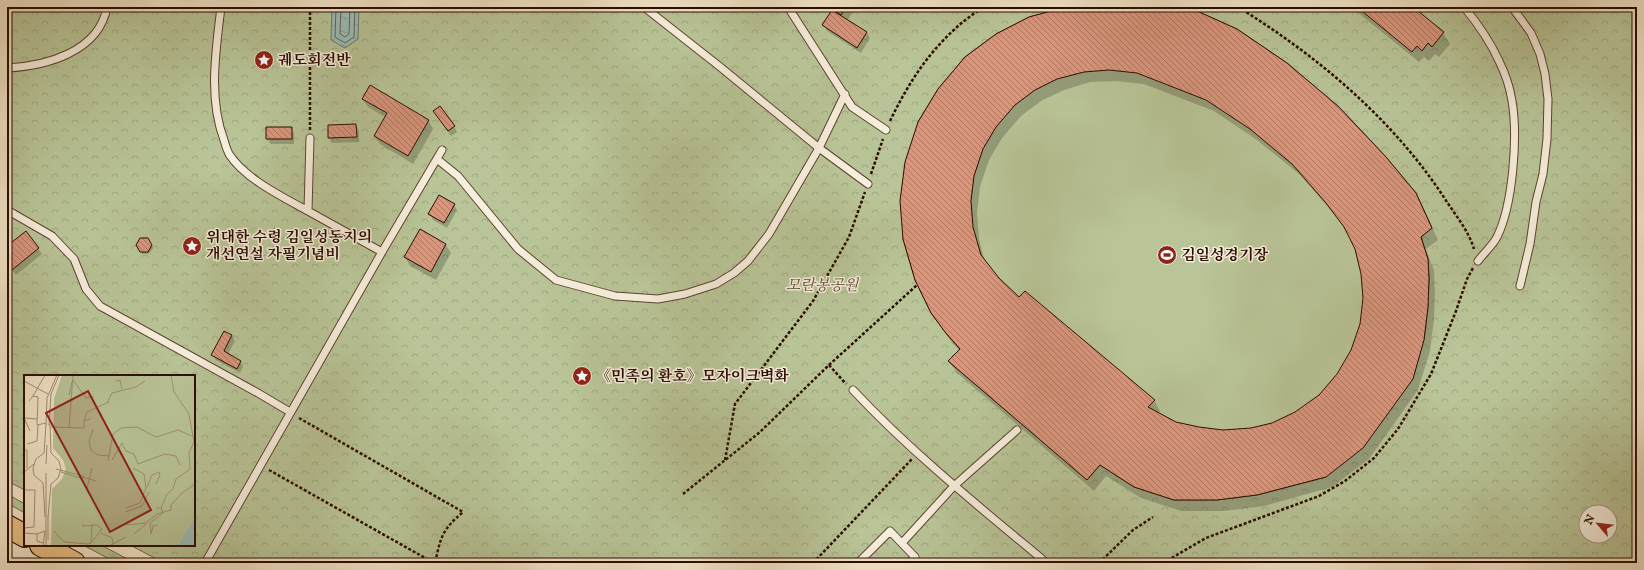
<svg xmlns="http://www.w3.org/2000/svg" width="1644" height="570" font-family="'IM FELL English','Noto Serif KR',serif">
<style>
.grass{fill:url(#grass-tufts);stroke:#72684c}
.forest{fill:url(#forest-crowns);stroke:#72684c;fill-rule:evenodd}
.garden{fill:#b9c598;stroke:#72684c}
.water{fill:url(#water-ripples);stroke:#6e776f}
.shadow{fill:#0003;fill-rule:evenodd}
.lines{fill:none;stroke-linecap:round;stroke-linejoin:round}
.shore{stroke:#63655c;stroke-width:1}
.building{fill:url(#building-back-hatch);stroke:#2b0b00;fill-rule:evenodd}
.service-casing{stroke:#5d4232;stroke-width:9}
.primary-casing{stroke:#2b0b00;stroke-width:24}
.path{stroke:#2b0b00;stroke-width:2.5;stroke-dasharray:3 2;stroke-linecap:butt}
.service{stroke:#f7efdd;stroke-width:7}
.primary{stroke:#eac385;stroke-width:22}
.labels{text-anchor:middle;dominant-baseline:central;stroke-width:3;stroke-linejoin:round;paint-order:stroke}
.poi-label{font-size:15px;font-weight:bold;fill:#2b0b00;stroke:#f7efdd;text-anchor:start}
.park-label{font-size:15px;font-style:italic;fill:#5d4c35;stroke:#f7efdd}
.inset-road{fill:none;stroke:#a38e79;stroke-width:1}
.view{fill:#8f2418;fill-opacity:0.15;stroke:#8f2418;stroke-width:2}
.inset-edge{fill:none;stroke:#2b0b00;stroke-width:2}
</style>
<defs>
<pattern id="grass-tufts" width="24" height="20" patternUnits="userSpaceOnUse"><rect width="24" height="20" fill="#b9c598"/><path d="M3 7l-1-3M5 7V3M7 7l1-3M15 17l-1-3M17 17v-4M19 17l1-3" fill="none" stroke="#9fa881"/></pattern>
<pattern id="forest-crowns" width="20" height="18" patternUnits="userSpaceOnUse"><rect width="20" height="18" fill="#b9c598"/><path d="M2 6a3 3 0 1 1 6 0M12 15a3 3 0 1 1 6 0" fill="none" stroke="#9fa881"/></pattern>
<pattern id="water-ripples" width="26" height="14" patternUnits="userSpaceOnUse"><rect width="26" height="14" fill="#9bbfb9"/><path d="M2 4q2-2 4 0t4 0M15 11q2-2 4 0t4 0" fill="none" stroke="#86a39d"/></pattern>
<pattern id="building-back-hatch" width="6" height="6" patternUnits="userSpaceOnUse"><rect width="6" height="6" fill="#da957b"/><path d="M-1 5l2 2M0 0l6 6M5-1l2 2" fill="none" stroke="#b17862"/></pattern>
</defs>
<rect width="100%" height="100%" fill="#f3e6ca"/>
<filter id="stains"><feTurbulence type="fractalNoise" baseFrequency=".005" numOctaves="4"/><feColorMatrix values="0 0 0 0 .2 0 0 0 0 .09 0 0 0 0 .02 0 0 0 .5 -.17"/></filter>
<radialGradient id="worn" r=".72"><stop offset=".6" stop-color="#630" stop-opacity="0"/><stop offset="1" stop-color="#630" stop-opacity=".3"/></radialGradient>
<!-- grass -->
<path class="grass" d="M 7,494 L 25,504 L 25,513 L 7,503 Z
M 83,545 L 101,545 L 135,563 L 117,563 Z"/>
<!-- forest -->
<path class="forest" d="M 7,7 L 1637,7 L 1637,563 L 164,563 L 130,545 L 194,545 L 194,376 L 25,376 L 25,490 L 7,481 ZM 1586,512 L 1610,512 L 1610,536 L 1586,536 Z"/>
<!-- garden -->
<path class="garden" d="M 1066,7 L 1188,7 L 1237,29 L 1287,63 L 1339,107 L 1386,157 L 1416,193 L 1432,228 L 1421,237 L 1428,259 L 1429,279 L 1428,307 L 1424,340 L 1326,477 L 1257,495 L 1217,500 L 1174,500 L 1134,487 L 1100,465 L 1087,480 L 948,361 L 960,349 L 945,332 L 931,313 L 915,280 L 903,239 L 918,122 L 938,89 L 965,57 L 996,34 L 1029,17 Z"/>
<!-- water -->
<path class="water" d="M 332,7 L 359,7 L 358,39 L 345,48 L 331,40 Z"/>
<!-- shadow -->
<path class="shadow" d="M 821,7 L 856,7 L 847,21 L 867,33 L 870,38 L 861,53 L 827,31 L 824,25 L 831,13 Z
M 1074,7 L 1186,7 L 1415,193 L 1422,205 L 1438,240 L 1426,249 L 1434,271 L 1435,291 L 1434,319 L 1430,351 L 1418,390 L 1369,459 L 1332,487 L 1264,506 L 1224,511 L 1181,511 L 1141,498 L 1106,476 L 1094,491 L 956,372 L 949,361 L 960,351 L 952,343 L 932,313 L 904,239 ZM 1116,81 L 1144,84 L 1214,111 L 1257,140 L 1300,175 L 1334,214 L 1348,233 L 1355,249 L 1362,273 L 1364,298 L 1360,324 L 1352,351 L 1338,374 L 1319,396 L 1295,413 L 1272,424 L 1251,429 L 1222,431 L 1175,423 L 1158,414 L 1160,411 L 1154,400 L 1019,298 L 998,278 L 985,262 L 979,239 L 977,213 L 980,187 L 989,160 L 1002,138 L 1021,116 L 1041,101 L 1064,90 L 1090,82 Z
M 1351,7 L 1411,7 L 1443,33 L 1450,44 L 1439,57 L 1435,54 L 1429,61 L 1424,56 L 1419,62 Z
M 363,99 L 428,120 L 433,129 L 413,164 L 380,144 L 375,136 L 385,117 L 368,107 Z
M 434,111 L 454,126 L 457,132 L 451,136 Z
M 356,125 L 359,131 L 359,142 L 332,143 L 329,138 Z
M 291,128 L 294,133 L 294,144 L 271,144 L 267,139 Z
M 454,205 L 457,210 L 447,228 L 433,220 L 430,214 Z
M 420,231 L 446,245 L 451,253 L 436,280 L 410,266 L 405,257 Z
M 26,233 L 42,254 L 16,275 L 7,263 L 7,247 Z
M 148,239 L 153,248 L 149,254 L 142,254 L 137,245 Z
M 232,336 L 235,341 L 228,354 L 240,361 L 243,367 L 240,373 L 216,360 L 212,354 Z"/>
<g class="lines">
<!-- shore -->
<path class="shore" d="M 336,7 L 335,37 L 345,43 L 354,37 L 355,7
M 341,7 L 340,34 L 345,37 L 349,34 L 350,7"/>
</g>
<!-- building -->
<path class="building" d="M 828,7 L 846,7 L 841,15 Z
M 1066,7 L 1188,7 L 1237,29 L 1287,63 L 1339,107 L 1386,157 L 1416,193 L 1432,228 L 1421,237 L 1428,259 L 1429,279 L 1428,307 L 1424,340 L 1413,379 L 1363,448 L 1326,477 L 1257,495 L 1217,500 L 1174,500 L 1134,487 L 1100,465 L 1087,480 L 948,361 L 960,349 L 945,332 L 931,313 L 915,280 L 903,239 L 900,201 L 905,162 L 918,122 L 938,89 L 965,57 L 996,34 L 1029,17 ZM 1109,70 L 1137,73 L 1206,100 L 1250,129 L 1292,164 L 1326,203 L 1344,227 L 1355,249 L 1361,274 L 1363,298 L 1360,324 L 1351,350 L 1337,374 L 1319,395 L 1295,412 L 1272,423 L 1251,428 L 1223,430 L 1199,427 L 1176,422 L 1148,407 L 1155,400 L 1025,291 L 1019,297 L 999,278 L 981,255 L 973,227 L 971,201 L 974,176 L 983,149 L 996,127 L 1015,105 L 1035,90 L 1057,79 L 1084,72 Z
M 1357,7 L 1413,7 L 1444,32 L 1432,47 L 1428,43 L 1422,51 L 1417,46 L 1412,52 Z
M 832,10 L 867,32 L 857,48 L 822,25 Z
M 370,85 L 429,120 L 408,156 L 374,136 L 387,113 L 362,99 Z
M 440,106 L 455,126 L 448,131 L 433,111 Z
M 356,124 L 357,137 L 328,138 L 328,125 Z
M 266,127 L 292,127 L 292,139 L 266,139 Z
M 439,195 L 455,204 L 444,223 L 428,214 Z
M 420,229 L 446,244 L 431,272 L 404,257 Z
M 26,231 L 39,248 L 12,270 L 7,263 L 7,246 Z
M 140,238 L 148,238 L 152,245 L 148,252 L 140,252 L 136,245 Z
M 224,331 L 232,335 L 224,351 L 241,361 L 237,369 L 211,355 Z"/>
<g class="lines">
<defs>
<path id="service" d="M 221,7 C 216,50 208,98 224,140 C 225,144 227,150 229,154 C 245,179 283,197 308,211
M 644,7 L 719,66 L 819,148 L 868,184
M 788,7 L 852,107 L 886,130
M 1464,7 C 1478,24 1490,41 1499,61 C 1505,73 1510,88 1512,101 C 1518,136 1513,205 1497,237 C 1493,245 1484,253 1478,261
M 1512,7 L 1531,33 L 1540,54 L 1545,74 L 1548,99 L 1547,139 L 1543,174 L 1536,202 L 1530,244 L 1520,286
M 7,68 C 46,66 99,52 107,7
M 437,159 L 458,176 L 518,249 L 556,280 L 615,296 L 658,299 L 685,294 L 716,284 L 734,273 L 748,261 L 769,234 L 819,148 L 845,94
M 7,210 L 52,236 L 74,259 L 86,289 L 100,306 L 258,393 L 290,412
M 382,252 L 442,150
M 853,390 C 911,452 977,505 1042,559
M 902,543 L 954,486 L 1017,430
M 205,563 L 382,252 L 308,211 L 310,138
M 858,563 L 890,531 L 915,557 L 909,563"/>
<path id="primary" d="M 7,526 L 25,536
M 41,545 L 74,563"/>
</defs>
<!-- service casing -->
<use href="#service" class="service-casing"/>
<!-- primary casing -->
<use href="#primary" class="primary-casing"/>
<!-- path -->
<path class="path" d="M 310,7 L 310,130
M 1238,7 C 1319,57 1395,121 1447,202 C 1457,217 1469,232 1474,249
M 890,121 C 907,86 926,55 956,28 C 964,20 974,14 983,7
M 871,174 L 883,139
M 829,365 L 846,384
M 299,418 L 463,512 C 442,530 441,536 435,563
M 725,460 L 735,404 L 813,301 L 849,237 L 865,192
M 269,470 L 434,563
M 683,494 L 760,432 L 829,365 L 917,285
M 813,563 L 912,459
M 1099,563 L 1133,530 L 1153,517
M 1163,563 L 1206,538 L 1319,496 L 1345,481 L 1374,458 L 1398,429 L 1431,374 L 1456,311 L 1467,279 L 1473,268"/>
<!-- service -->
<use href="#service" class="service"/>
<!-- primary -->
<use href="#primary" class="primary"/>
</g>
<!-- icons -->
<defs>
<symbol id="sight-disc" viewBox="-11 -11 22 22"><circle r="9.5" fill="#8f2418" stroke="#f7efdd"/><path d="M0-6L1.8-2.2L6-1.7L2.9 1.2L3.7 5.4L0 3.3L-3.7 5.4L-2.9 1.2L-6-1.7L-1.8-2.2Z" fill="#fff"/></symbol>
<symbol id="stadium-disc" viewBox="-11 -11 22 22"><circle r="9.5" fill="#8f2418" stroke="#f7efdd"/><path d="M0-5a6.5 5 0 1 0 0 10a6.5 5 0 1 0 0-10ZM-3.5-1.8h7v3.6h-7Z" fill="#fff"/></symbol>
</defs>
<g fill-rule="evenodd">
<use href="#sight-disc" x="253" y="49" width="22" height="22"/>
<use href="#sight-disc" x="181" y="235" width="22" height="22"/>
<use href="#stadium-disc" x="1156" y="244" width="22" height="22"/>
<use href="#sight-disc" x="571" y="365" width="22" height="22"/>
</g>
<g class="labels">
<!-- poi labels -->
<g class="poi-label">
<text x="278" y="60">궤도회전반</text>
<text x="206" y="237">위대한 수령 김일성동지의<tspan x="206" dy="17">개선연설 자필기념비</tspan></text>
<text x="1181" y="255">김일성경기장</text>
<text x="596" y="376">《민족의 환호》모자이크벽화</text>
</g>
<!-- park labels -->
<g class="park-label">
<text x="822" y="285">모란봉공원</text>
</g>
</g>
<!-- overview -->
<g transform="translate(24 375)">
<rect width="171" height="171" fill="#f3e6ca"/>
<path d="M 38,0 L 171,0 L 171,142 L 153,171 L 27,171 L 28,114 L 38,104 L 42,94 L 39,85 L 29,73 L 30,24 Z" fill="#b9c598"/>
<path d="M 90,87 L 102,91 L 108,97 L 109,107 L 104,126 L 91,133 L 80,130 L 71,113 L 74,98 L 81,90 Z" fill="#b9c598"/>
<path d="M 171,142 L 171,171 L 153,171 L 166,150 Z" fill="#9bbfb9"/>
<path class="inset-road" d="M 49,5 L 62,23 L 70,22M 0,6 L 24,19M 92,6 L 96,5 L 98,14M 45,20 L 48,7M 9,21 L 21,0M 5,26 L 9,21 L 14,22 L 13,50 L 22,48M 83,28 L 88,18 L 112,12 L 121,6M 0,43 L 6,56M 1,43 L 13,44M 60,46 L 63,37 L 85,27M 22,50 L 23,23 L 33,0M 25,51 L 27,19 L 35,0M 27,52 L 60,53 L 60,46 L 66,44M 45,53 L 49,0M 69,54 L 65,67 L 67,75 L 74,80 L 85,81M 3,69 L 13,66 L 14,50M 0,75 L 3,75 L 3,93M 88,85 L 98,68 L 102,76 L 110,79 L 114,89 L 141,79 L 152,81 L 156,90M 84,86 L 89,59 L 97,53 L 113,52 L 132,62 L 154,55 L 170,62M 22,89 L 23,70M 32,94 L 59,101M 0,97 L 10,89M 37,97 L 59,104 L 59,101M 59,102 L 72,106M 123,112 L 128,100 L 135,97 L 136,100 L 132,109M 63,113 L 68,93M 0,115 L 11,115 L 10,152 L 0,153M 102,133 L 116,128 L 122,113 L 120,99 L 109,93M 132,133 L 137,133 L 139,138 L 126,148 L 127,159 L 129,151 L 134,150M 137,133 L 143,119 L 149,114 L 152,104 L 166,94 L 165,78 L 170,67 L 165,39 L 150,17 L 147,0M 101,137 L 118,131 L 125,117M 24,141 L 24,165M 21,142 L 19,108 L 10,100 L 9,93 L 12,84 L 20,78 L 22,49M 24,142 L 27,109 L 34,103 L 37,94 L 35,86 L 27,78 L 26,49M 59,149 L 59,151 L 73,150 L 78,154 L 67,168M 102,150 L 122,148 L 133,139 L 147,135 L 147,130 L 158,118 L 171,109M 30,156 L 40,167 L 64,169 L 67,168 L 68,149M 0,158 L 13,159 L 13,166 L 19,168M 77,158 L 88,163 L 89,169M 13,159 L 21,156 L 19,171M 110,159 L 122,149M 22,171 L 22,98M 85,171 L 102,162"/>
<path class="view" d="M 64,16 L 127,135 L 86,157 L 22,38 Z"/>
<rect width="171" height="171" class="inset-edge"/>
</g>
<!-- margin -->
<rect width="1644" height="570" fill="none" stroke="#f3e6ca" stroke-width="24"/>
<rect x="8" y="8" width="1628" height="554" fill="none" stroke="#2b0b00" stroke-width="2"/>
<rect x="12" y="12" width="1620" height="546" fill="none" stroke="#2b0b00"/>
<!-- north arrow -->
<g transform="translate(1598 524) rotate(298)"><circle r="19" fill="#f7efdd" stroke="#a59485"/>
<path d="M0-3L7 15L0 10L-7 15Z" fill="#8f2418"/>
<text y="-6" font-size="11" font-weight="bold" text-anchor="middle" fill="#2b0b00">N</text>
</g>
<rect width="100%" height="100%" filter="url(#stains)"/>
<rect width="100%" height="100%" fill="url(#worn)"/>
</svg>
